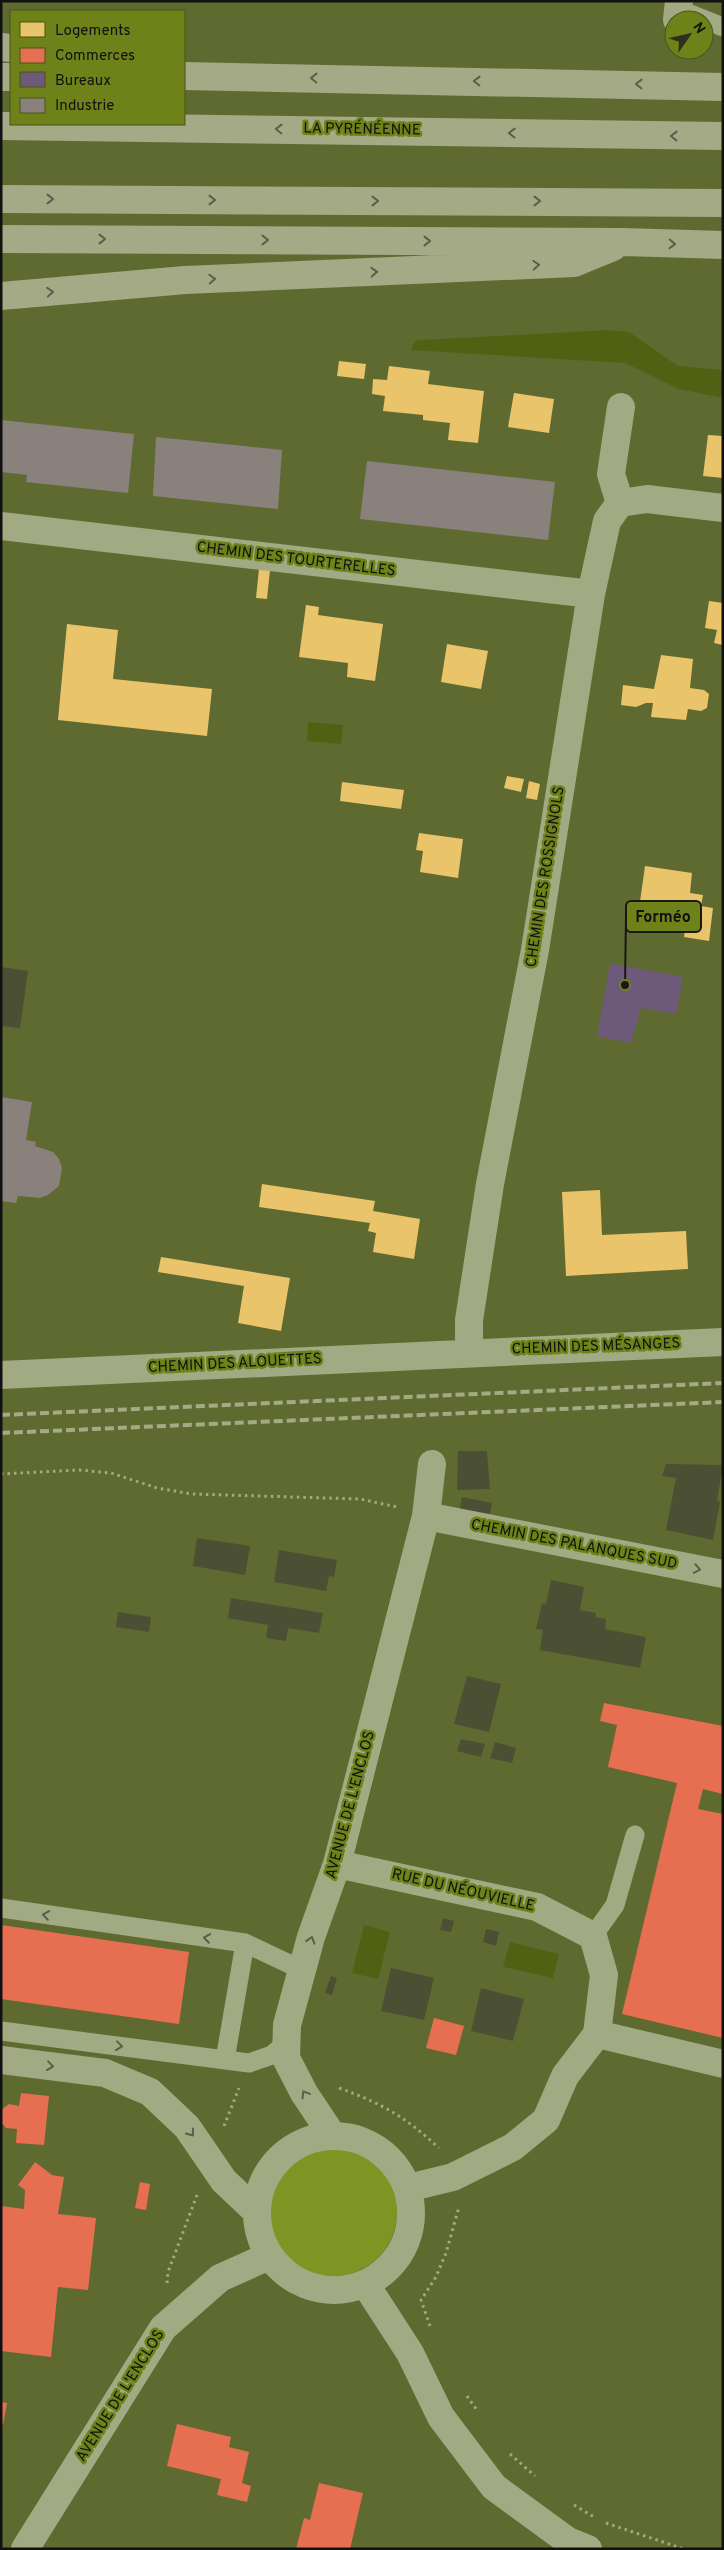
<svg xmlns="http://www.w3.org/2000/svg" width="724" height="2550" font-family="Overpass,sans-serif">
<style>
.green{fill:#809424}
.water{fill:#516113}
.homes{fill:#e9c46a}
.shops{fill:#e76f51}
.offices{fill:#6d597a}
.industry{fill:#8a817c}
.building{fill:#4b5034}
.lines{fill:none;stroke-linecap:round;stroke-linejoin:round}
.path{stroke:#a2aa83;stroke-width:3;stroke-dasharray:2.5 4;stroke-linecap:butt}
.lane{stroke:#a2aa83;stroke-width:19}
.street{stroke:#a2aa83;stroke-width:28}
.highway{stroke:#a3aa85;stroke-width:28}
.rail{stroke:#a3aa85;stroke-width:4;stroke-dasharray:9 4;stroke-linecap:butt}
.oneway{stroke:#5a5e4b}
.oneway2{stroke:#5a5e4a}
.labels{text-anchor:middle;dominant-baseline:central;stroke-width:5;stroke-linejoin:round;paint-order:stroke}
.street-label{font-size:15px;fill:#111;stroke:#6e8219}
.leader{fill:none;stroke:#181914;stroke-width:2}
.callout-dot{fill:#181914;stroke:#6e8219;stroke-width:2}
.callout{fill:#6e8219;stroke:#181914;stroke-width:2}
.callout-label{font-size:16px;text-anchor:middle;font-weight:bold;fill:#111}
</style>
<rect width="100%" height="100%" fill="#5f6a31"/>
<!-- green -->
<path class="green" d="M269 2212a64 64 0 1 1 128 0a64 64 0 1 1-128 0Z"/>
<!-- water -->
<path class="water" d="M 608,330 L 629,332 L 678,366 L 723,370 L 723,398 L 679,389 L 625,363 L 411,350 L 415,341 L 422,340 Z
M 308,722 L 343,725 L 341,744 L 307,741 Z
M 364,1925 L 390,1932 L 378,1979 L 352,1973 Z
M 510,1942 L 559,1954 L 553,1978 L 503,1967 Z"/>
<!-- homes -->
<path class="homes" d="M 339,361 L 366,364 L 364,379 L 337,376 Z
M 389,366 L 430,371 L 428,384 L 484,391 L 478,443 L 448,440 L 450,423 L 423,420 L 423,415 L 383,411 L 385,396 L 372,394 L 373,379 L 387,380 Z
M 514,393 L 554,399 L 549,433 L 508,427 Z
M 708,435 L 723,436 L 723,478 L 703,476 Z
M 259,569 L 270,570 L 267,599 L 256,598 Z
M 709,601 L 723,603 L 723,645 L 714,643 L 717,630 L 705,628 Z
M 306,605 L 319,607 L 318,615 L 383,624 L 375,681 L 347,677 L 348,663 L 299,657 Z
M 67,624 L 118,630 L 113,679 L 212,689 L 207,736 L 58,720 Z
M 447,644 L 488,651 L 481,689 L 441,682 Z
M 661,655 L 693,659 L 690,688 L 704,690 L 709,694 L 707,708 L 701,711 L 688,709 L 686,720 L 651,717 L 653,703 L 646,703 L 636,707 L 621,705 L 623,685 L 654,689 Z
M 507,776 L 524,779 L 521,792 L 504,788 Z
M 529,781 L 540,784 L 537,800 L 526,798 Z
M 342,782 L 404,790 L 401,809 L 340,801 Z
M 419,833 L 463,839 L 458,878 L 420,872 L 423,851 L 416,850 Z
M 645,866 L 692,873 L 690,893 L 703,895 L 701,906 L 713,908 L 709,941 L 684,937 L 686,922 L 638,916 Z
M 262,1184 L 375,1201 L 373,1211 L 420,1219 L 414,1259 L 373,1252 L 376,1233 L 368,1231 L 370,1223 L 259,1207 Z
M 600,1190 L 602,1235 L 686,1231 L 688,1269 L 566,1276 L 562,1192 Z
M 161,1257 L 290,1278 L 281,1331 L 238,1323 L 244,1286 L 158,1272 Z"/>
<!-- shops -->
<path class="shops" d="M 604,1703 L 723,1726 L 723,1794 L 703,1789 L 698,1809 L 723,1814 L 723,2038 L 622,2014 L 677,1783 L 608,1767 L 617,1725 L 600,1721 Z
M 1,1925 L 189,1952 L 179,2024 L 1,1999 Z
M 434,2018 L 464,2026 L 456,2055 L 426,2048 Z
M 21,2093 L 49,2096 L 44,2145 L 16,2143 L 17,2129 L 6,2128 L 1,2122 L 1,2110 L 9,2104 L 19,2106 Z
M 35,2162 L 52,2175 L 64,2177 L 58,2214 L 96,2218 L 88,2290 L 58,2287 L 51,2357 L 1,2351 L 1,2206 L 24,2209 L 25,2190 L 18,2185 Z
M 140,2182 L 150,2184 L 146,2210 L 135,2208 Z
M 1,2402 L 7,2403 L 3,2425 L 1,2425 Z
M 177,2424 L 231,2437 L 229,2447 L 249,2452 L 242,2483 L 251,2486 L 247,2502 L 217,2495 L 221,2479 L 167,2466 Z
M 319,2483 L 363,2493 L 350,2549 L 296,2549 L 304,2518 L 310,2520 Z"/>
<!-- offices -->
<path class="offices" d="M 610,963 L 683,977 L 676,1014 L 641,1008 L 631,1043 L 597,1036 Z"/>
<!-- industry -->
<path class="industry" d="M 1,420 L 134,434 L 128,493 L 26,482 L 27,475 L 1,472 Z
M 156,437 L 282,450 L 278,509 L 153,496 Z
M 367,461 L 555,482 L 548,540 L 360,519 Z
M 1,1097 L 32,1102 L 26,1140 L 36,1142 L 35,1146 L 53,1152 L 59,1159 L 62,1168 L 59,1186 L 48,1195 L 40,1198 L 18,1196 L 16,1203 L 1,1201 Z"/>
<!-- building -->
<path class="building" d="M 1,967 L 28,971 L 20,1028 L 1,1026 Z
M 458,1451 L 487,1451 L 490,1489 L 457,1490 Z
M 666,1464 L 723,1465 L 717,1501 L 720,1502 L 713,1540 L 666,1530 L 676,1478 L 662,1476 Z
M 462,1497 L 492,1503 L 490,1514 L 460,1509 Z
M 197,1538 L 250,1546 L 245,1575 L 193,1566 Z
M 279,1550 L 337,1560 L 334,1577 L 329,1576 L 326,1591 L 274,1582 Z
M 551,1580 L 584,1587 L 580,1610 L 596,1613 L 595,1617 L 606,1619 L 605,1629 L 646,1637 L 640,1668 L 540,1650 L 543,1630 L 536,1629 L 542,1603 L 546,1604 Z
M 231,1598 L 323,1613 L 319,1633 L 288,1628 L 286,1641 L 266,1638 L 268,1625 L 228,1618 Z
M 118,1612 L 151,1617 L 149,1632 L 116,1627 Z
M 467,1676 L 501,1684 L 489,1732 L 454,1724 Z
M 461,1739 L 485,1744 L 481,1757 L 457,1751 Z
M 495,1742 L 516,1748 L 512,1763 L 490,1758 Z
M 443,1918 L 454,1921 L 451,1932 L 440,1930 Z
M 486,1929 L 499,1932 L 496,1946 L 483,1942 Z
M 391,1968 L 434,1978 L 424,2020 L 381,2011 Z
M 331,1976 L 337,1978 L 332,1995 L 325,1993 Z
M 481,1988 L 524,1999 L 513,2041 L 471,2031 Z"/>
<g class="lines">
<!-- path -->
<path class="path" d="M 1,1474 L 79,1470 L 111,1473 L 157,1488 L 192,1494 L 360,1499 L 397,1507
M 339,2088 C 383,2104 404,2116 439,2148
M 224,2126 L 239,2088
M 167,2283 L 168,2272 L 197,2195
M 430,2326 L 421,2300 L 436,2277 L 446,2253 L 459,2207
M 467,2396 L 476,2409
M 510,2454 L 535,2476
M 574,2505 L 594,2517
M 606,2523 L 684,2549"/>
<!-- lane -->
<path class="lane" d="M 678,9 L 723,27
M 1,1908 L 245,1943 L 302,1970
M 593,1936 L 615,1905 L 635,1835
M 1,2031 L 249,2063 L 272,2055 L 287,2042
M 225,2060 L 245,1943"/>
<!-- street -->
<path class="street" d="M 677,20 L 679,1
M 620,503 L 647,499 L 723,508
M 1,526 L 591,594
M 469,1352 L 469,1320 L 490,1184 L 535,950 L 591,594 L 607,521 L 620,503 L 611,474 L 621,407
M 1,1375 L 723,1342
M 426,1516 L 723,1574
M 337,1864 L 537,1907 L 593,1936 L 604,1975 L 597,2034 L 723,2064
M 1,2060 L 105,2073 L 150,2092 L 187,2127 L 224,2181 L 256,2211
M 332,2135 L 304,2093 L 286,2058 L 287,2025 L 311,1937 L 337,1864 L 426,1516 L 432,1464
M257 2213a77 77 0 1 1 154 0a77 77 0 1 1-154 0Z
M 408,2188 L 453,2177 L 513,2147 L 546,2120 L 565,2076 L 597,2034
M 366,2285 L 410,2353 L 441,2417 L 494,2487 L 568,2541 L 588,2549
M 25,2549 L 163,2328 L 220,2278 L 269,2256"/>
<!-- highway -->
<path class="highway" d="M 1,47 L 11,48
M 184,76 L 723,87
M 1,77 L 11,77
M 1,126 L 723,136
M 1,199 L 723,203
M 1,239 L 623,242 L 723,245
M 1,296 L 185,280 L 574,263 L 613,247"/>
<!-- rail -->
<path class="rail" d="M 1,1415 L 723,1383
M 1,1433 L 723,1402"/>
</g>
<!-- one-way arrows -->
<defs><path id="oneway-chevron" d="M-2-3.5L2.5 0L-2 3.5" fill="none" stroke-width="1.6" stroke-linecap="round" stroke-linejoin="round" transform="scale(1.25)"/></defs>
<g class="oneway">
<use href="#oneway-chevron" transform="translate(314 78) rotate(-179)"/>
<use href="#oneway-chevron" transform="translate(477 81) rotate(-179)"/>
<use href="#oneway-chevron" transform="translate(639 84) rotate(-179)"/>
<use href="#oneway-chevron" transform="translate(279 129) rotate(-179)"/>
<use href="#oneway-chevron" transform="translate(512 133) rotate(-179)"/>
<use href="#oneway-chevron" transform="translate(674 136) rotate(-179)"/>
<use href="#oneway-chevron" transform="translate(50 199)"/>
<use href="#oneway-chevron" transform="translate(212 200)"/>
<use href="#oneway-chevron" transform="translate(375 201)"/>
<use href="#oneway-chevron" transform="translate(537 201)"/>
<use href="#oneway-chevron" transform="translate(102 239)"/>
<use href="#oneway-chevron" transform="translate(265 240)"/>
<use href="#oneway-chevron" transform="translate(427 241)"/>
<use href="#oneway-chevron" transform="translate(672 244) rotate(2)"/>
<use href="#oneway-chevron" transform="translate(536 265) rotate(-3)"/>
<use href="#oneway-chevron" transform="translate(374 272) rotate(-3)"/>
<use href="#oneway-chevron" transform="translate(212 279) rotate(-3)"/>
<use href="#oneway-chevron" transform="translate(50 292) rotate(-5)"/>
</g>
<g class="oneway2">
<use href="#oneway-chevron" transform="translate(697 1569) rotate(11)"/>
<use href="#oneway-chevron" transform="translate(46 1915) rotate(-172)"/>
<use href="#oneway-chevron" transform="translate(207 1938) rotate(-172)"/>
<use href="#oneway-chevron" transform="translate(311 1940) rotate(-73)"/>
<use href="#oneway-chevron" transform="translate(119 2046) rotate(7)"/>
<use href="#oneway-chevron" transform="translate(50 2066) rotate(7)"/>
<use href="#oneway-chevron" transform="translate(305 2094) rotate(-121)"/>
<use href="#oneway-chevron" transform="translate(191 2133) rotate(54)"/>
</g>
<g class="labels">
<!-- street labels -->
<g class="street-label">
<text transform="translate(362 130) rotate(1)">LA PYRÉNÉENNE</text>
<text transform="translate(296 560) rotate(7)">CHEMIN DES TOURTERELLES</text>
<text transform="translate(546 877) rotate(-81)">CHEMIN DES ROSSIGNOLS</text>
<text transform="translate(596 1347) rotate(-2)">CHEMIN DES MÉSANGES</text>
<text transform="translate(235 1364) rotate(-3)">CHEMIN DES ALOUETTES</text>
<text transform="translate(574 1545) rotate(11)">CHEMIN DES PALANQUES SUD</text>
<text transform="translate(351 1805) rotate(-75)">AVENUE DE L'ENCLOS</text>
<text transform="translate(463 1891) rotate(13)">RUE DU NÉOUVIELLE</text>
<text transform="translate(121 2396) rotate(-58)">AVENUE DE L'ENCLOS</text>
</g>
</g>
<!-- callouts -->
<path class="leader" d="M625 985L626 916"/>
<circle class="callout-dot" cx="625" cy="985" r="5"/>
<rect class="callout" x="626" y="901" width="75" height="31" rx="5"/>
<g class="callout-label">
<text x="663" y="922">Forméo</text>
</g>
<!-- border -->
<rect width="724" height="2550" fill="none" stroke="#111111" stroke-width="5"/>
<!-- legend -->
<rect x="10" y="10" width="175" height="115" fill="#6e8219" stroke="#495516"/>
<rect x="20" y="22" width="25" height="15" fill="#e9c46a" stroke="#495516"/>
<text x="55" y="35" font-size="15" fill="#111111">Logements</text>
<rect x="20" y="48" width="25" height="15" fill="#e76f51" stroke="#495516"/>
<text x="55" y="60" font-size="15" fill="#111111">Commerces</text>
<rect x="20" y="72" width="25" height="15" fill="#6d597a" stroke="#495516"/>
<text x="55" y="85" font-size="15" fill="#111111">Bureaux</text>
<rect x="20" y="98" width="25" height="15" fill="#8a817c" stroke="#495516"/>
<text x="55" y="110" font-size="15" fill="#111111">Industrie</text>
<!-- north arrow -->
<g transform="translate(689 35) rotate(56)"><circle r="24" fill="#6e8219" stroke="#495516"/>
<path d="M0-4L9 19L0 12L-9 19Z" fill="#2c301c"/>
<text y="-8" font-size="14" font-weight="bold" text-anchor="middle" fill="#111111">N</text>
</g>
</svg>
